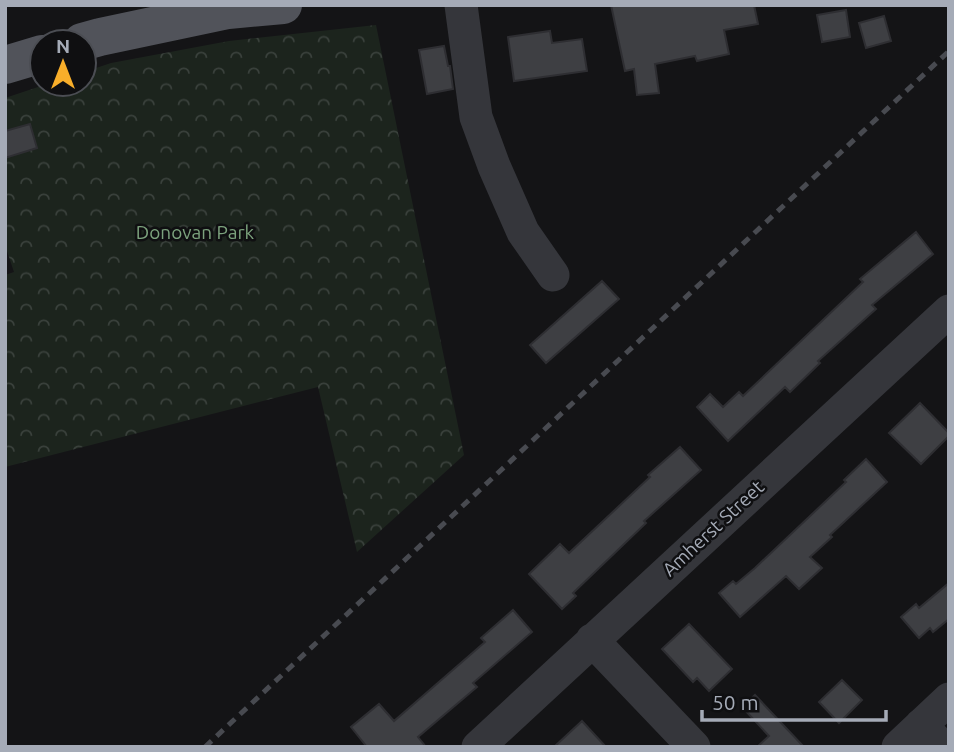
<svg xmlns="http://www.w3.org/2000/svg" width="954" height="752" font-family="Ubuntu,sans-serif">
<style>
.forest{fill:url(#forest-crowns)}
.building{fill:#3e3f43;stroke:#2e2e32;stroke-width:2}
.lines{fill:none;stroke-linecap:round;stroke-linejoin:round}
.minor{stroke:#35363b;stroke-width:33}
.major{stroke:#51535a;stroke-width:38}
.rail{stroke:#484a50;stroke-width:5;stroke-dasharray:9 7;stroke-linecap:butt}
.labels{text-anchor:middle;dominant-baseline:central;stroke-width:5;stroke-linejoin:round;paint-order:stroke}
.park-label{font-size:19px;fill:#7ca27d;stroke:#0f0f11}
.street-label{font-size:19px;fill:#a5abb7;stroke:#0f0f11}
</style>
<defs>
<pattern id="forest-crowns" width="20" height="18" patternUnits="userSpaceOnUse" patternTransform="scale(1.75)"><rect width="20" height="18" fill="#1c241d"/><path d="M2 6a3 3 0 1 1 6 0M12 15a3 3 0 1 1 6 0" fill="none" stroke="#3a413c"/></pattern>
</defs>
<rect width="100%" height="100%" fill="#141416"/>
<!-- forest -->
<path class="forest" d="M 376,25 L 464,455 L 357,552 L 318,387 L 5,467 L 5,275 L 14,272 L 5,245 L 5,98 L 47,84 L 84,84 L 84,72 L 111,63 L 229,41 Z"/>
<!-- building -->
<path class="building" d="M 611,5 L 754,5 L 758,24 L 724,30 L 729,54 L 697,61 L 695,56 L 655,64 L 659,93 L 637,95 L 634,69 L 625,71 Z
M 846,10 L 850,37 L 822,42 L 817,15 Z
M 884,16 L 891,41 L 866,48 L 859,23 Z
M 550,31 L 552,43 L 582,39 L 587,71 L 514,81 L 508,37 Z
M 444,46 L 448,66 L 450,66 L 453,89 L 427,94 L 419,50 Z
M 30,124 L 37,148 L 5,158 L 5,131 Z
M 916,232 L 933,254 L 872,305 L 876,309 L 818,361 L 820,363 L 790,392 L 785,387 L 728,441 L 697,407 L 710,394 L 723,407 L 739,392 L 743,396 L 863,282 L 860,279 Z
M 602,281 L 619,299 L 546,363 L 530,345 Z
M 920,403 L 949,433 L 949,436 L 921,464 L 889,433 Z
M 680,447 L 701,470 L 644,521 L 646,523 L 573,593 L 576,596 L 562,609 L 529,574 L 560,544 L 569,553 L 650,477 L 648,475 Z
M 866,459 L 887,482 L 830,535 L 832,537 L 810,557 L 822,568 L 799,589 L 786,576 L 740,617 L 719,593 L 733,581 L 736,584 L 755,568 L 846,482 L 844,480 Z
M 949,583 L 949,619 L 933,632 L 930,628 L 919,638 L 901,617 L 916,604 L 919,608 Z
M 513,610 L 532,632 L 473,683 L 477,687 L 418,737 L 426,747 L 367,747 L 351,727 L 379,704 L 394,721 L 485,642 L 481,638 Z
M 689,624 L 732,669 L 709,691 L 697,678 L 693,682 L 662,649 Z
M 842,680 L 862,700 L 839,723 L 819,702 Z
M 755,695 L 804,747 L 757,747 L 769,736 L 742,707 Z
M 582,721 L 606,747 L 554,747 Z"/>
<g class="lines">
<!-- minor -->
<path class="minor" d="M 461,5 L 476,117 L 494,166 L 523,232 L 553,275
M 592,640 L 694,747
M 921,725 L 942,747
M 478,747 L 949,311
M 898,747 L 949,699"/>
<!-- major -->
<path class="major" d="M 82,42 L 100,37 L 228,10 L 283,5
M 5,65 L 42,54"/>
<!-- rail -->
<path class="rail" d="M 205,747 L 949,51"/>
</g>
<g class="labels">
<!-- park labels -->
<g class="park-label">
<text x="195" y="232">Donovan Park</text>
</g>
<!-- street labels -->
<g class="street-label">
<text transform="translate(713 528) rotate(-43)">Amherst Street</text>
</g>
</g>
<!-- border -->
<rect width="954" height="752" fill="none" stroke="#a5abb7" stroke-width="14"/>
<!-- north arrow -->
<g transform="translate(63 63)"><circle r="33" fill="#0f0f11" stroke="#4b4d53" stroke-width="2"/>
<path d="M0-5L12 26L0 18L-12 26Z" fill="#f8ae2a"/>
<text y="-10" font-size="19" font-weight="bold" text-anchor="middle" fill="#a5abb7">N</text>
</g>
<!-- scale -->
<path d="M702 710v10h184v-10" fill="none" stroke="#a5abb7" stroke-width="3.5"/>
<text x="712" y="710" font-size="21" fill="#a5abb7" stroke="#0f0f11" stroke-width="5" paint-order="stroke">50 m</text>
</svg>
